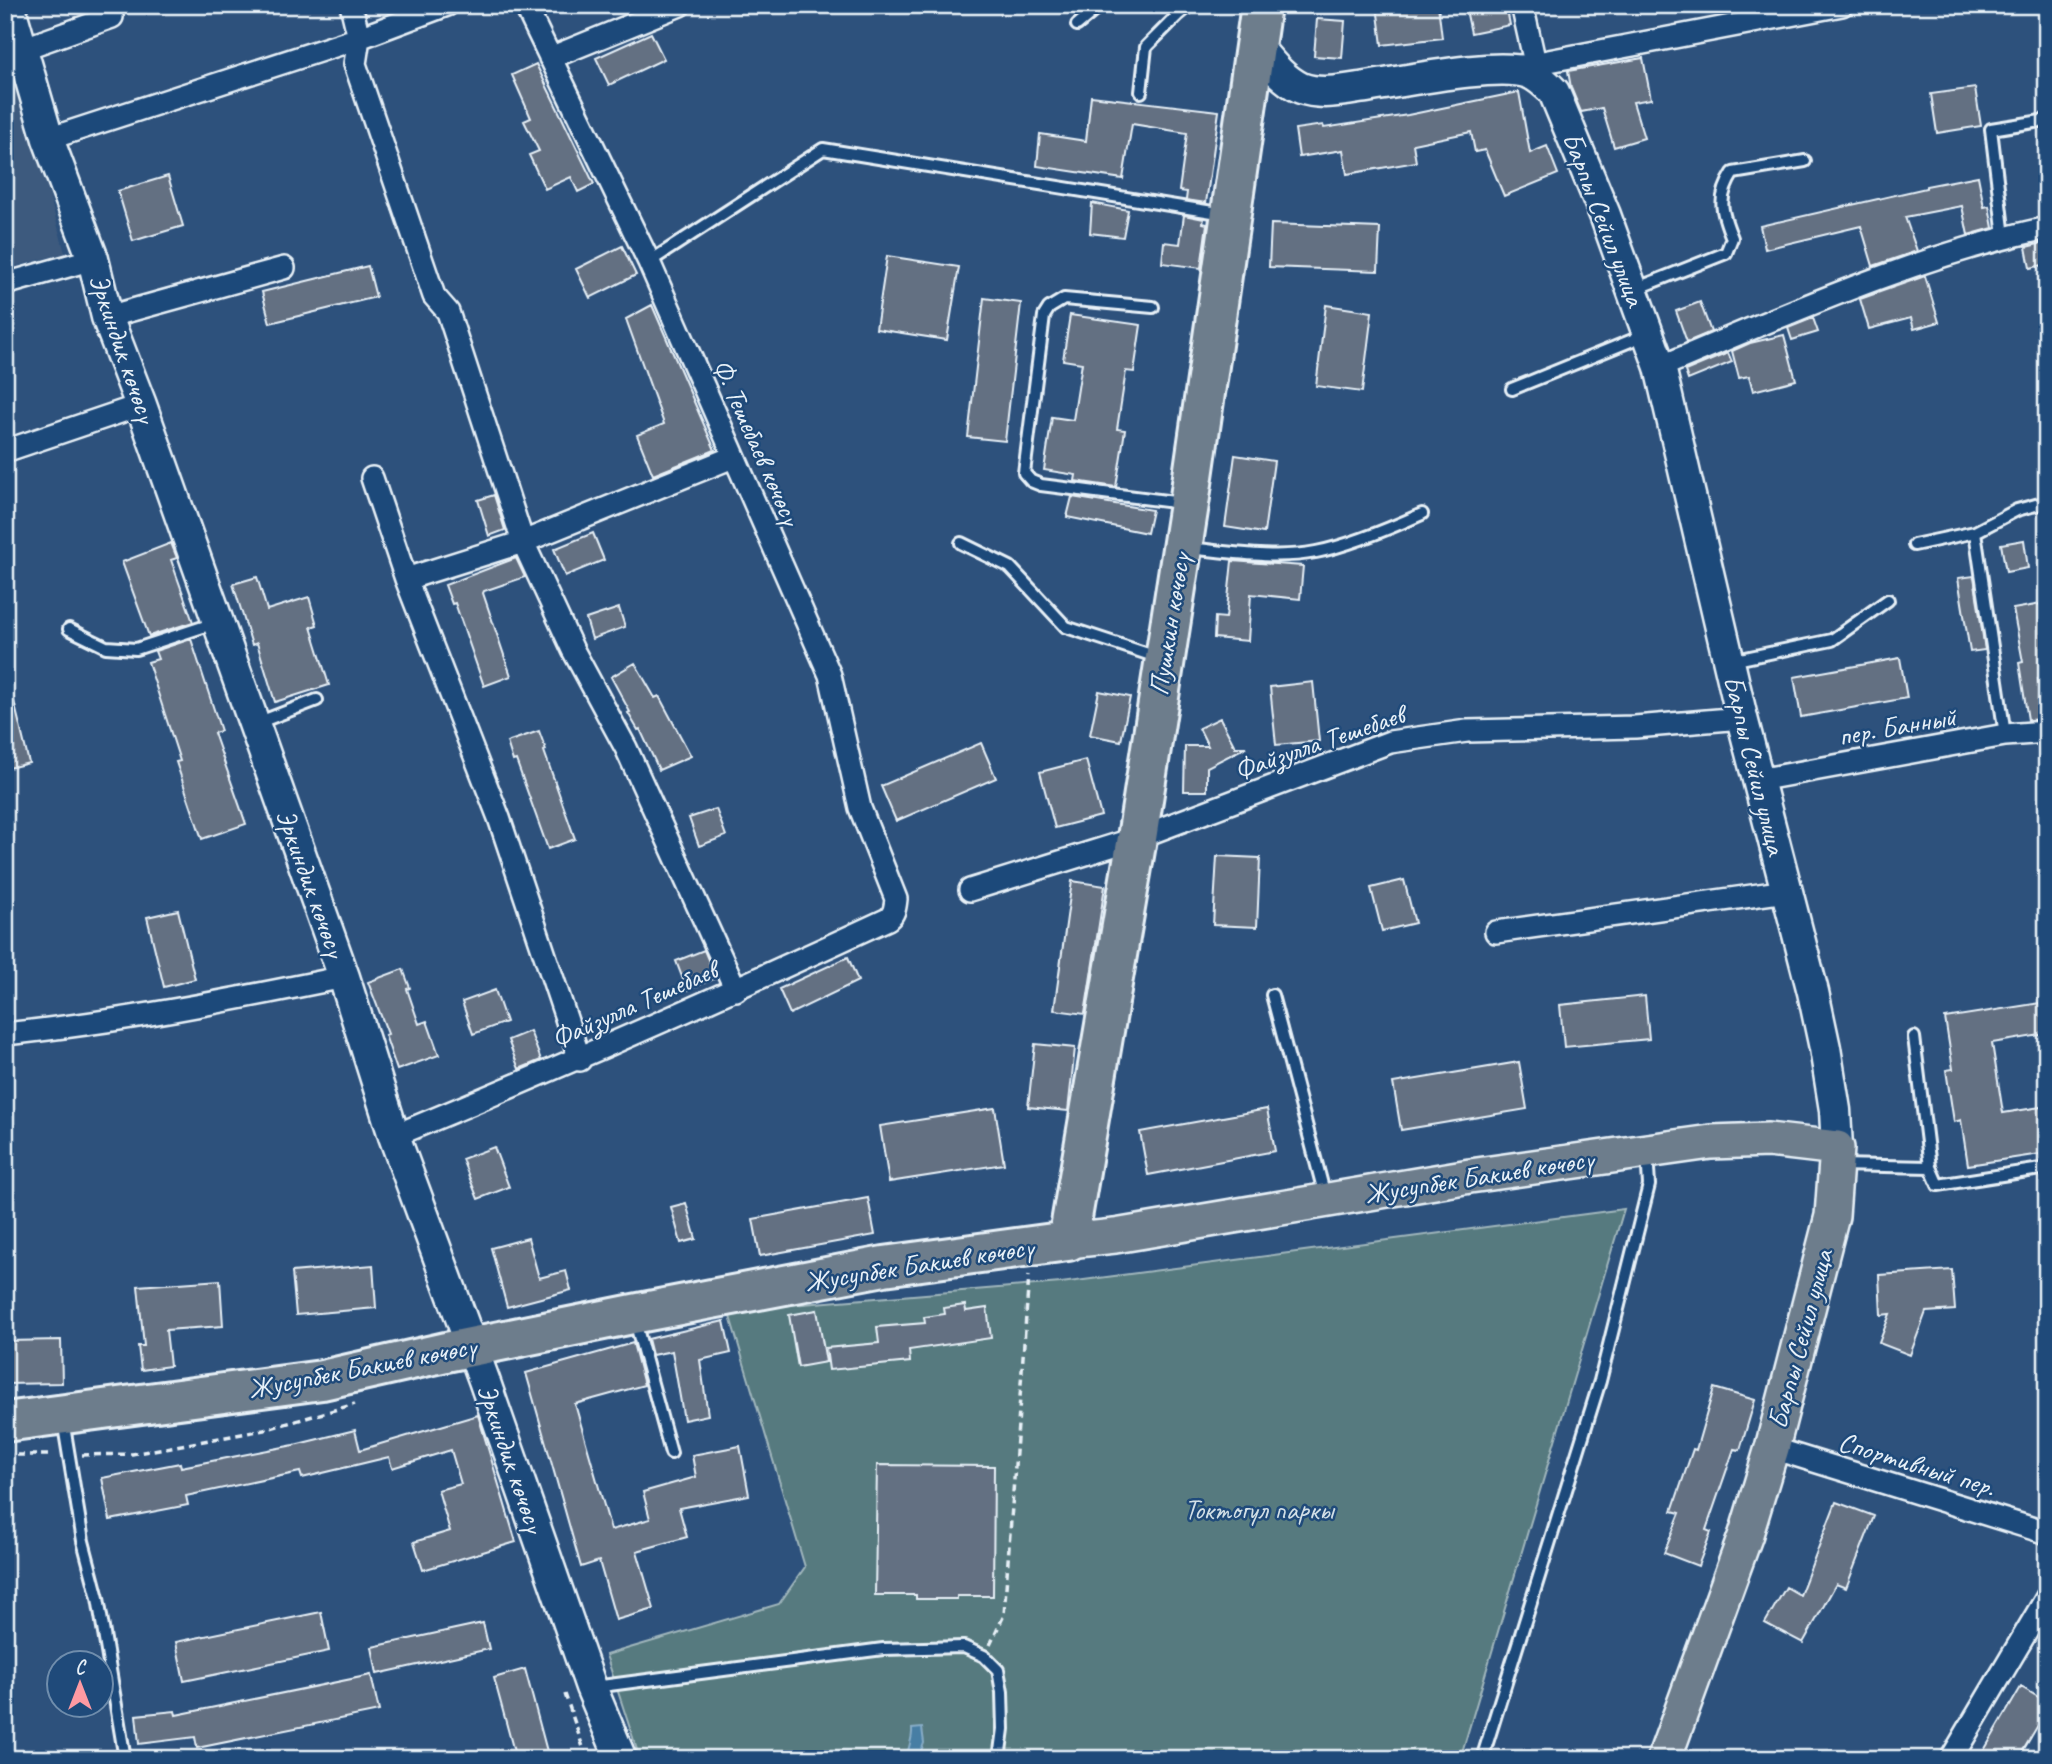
<svg xmlns="http://www.w3.org/2000/svg" width="2052" height="1764" font-family="Caveat,sans-serif">
<style>
.built{fill:#3d5a7e}
.green{fill:#577a7f;stroke:#a0b6bc;stroke-width:2}
.water{fill:#477ea4;stroke:#87acc6;stroke-width:2}
.building{fill:#636f82;stroke:#e8f1f8;stroke-width:2}
.lines{fill:none;stroke-linecap:round;stroke-linejoin:round}
.lane-casing{stroke:#e8f1f8;stroke-width:16}
.street-casing{stroke:#e8f1f8;stroke-width:26}
.secondary-casing{stroke:#e8f1f8;stroke-width:35}
.primary-casing{stroke:#e8f1f8;stroke-width:38}
.highway-casing{stroke:#e8f1f8;stroke-width:44}
.path{stroke:#e8f1f8;stroke-width:3.5;stroke-dasharray:7 5;stroke-linecap:butt}
.lane{stroke:#1f4a7a;stroke-width:10}
.street{stroke:#1f4a7a;stroke-width:21}
.secondary{stroke:#1f4a7a;stroke-width:30}
.primary{stroke:#6d7d8c;stroke-width:33}
.highway{stroke:#6d7d8c;stroke-width:38}
.labels{text-anchor:middle;dominant-baseline:central;stroke-width:5;stroke-linejoin:round;paint-order:stroke}
.street-label{font-size:28px;fill:#e8f1f8;stroke:#1f4a7a}
.park-label{font-size:28px;fill:#d2dfe6;stroke:#1f4a7a}
</style>
<rect width="100%" height="100%" fill="#2d517c"/>
<filter id="ink" filterUnits="userSpaceOnUse"><feTurbulence type="fractalNoise" baseFrequency=".0143" numOctaves="2"/><feDisplacementMap in="SourceGraphic" scale="14" xChannelSelector="R" yChannelSelector="G"/><feConvolveMatrix kernelMatrix="1 2 1 2 8 2 1 2 1" color-interpolation-filters="sRGB"/></filter>
<g filter="url(#ink)">
<!-- built -->
<path class="built" d="M 5,33 L 65,253 L 5,269 Z"/>
<!-- green -->
<path class="green" d="M 1624,1209 L 1460,1759 L 640,1759 L 606,1655 L 779,1604 L 805,1567 L 728,1310 L 1061,1283 Z"/>
<!-- water -->
<path class="water" d="M 922,1728 L 924,1743 L 918,1759 L 907,1759 C 907,1748 913,1740 912,1729 Z"/>
<!-- building -->
<path class="building" d="M 1387,5 L 1438,5 L 1442,38 L 1382,45 L 1377,6 Z
M 1465,5 L 1506,5 L 1510,25 L 1471,33 Z
M 1317,19 L 1345,21 L 1342,58 L 1314,56 Z
M 651,33 L 664,59 L 609,85 L 596,58 Z
M 1643,58 L 1651,99 L 1633,102 L 1644,138 L 1614,147 L 1602,108 L 1581,112 L 1571,88 L 1568,71 Z
M 536,64 L 594,184 L 578,192 L 571,177 L 545,189 L 529,155 L 539,151 L 524,121 L 531,118 L 512,75 Z
M 1975,88 L 1981,126 L 1937,133 L 1931,94 Z
M 1519,92 L 1530,153 L 1547,146 L 1558,174 L 1504,196 L 1485,150 L 1475,152 L 1471,132 L 1413,144 L 1416,162 L 1347,174 L 1343,150 L 1299,157 L 1295,129 L 1323,125 L 1324,128 L 1408,115 Z
M 1091,96 L 1219,111 L 1206,203 L 1186,200 L 1187,192 L 1179,191 L 1187,133 L 1132,124 L 1123,179 L 1037,166 L 1040,134 L 1086,141 Z
M 168,176 L 183,226 L 133,241 L 118,191 Z
M 1978,176 L 1984,207 L 1989,206 L 1993,228 L 1968,235 L 1962,206 L 1905,217 L 1917,251 L 1873,266 L 1861,226 L 1765,249 L 1760,226 L 1926,188 L 1926,186 Z
M 1092,203 L 1128,210 L 1123,237 L 1090,233 Z
M 1184,215 L 1204,219 L 1203,223 L 1207,224 L 1201,268 L 1162,263 L 1164,242 L 1180,244 Z
M 1271,224 L 1380,228 L 1378,271 L 1269,267 Z
M 2047,242 L 2047,264 L 2030,268 L 2026,247 Z
M 622,246 L 636,275 L 590,298 L 576,269 Z
M 887,256 L 959,267 L 947,340 L 876,329 Z
M 368,266 L 376,297 L 270,323 L 262,292 Z
M 1925,276 L 1939,322 L 1914,329 L 1911,318 L 1869,329 L 1860,299 Z
M 984,298 L 1021,303 L 1005,441 L 968,437 Z
M 1700,302 L 1711,332 L 1687,342 L 1676,311 Z
M 652,305 L 715,450 L 653,475 L 637,435 L 664,424 L 626,319 Z
M 1326,305 L 1372,312 L 1362,392 L 1316,386 Z
M 1070,315 L 1141,325 L 1134,372 L 1126,371 L 1117,429 L 1125,430 L 1116,487 L 1075,481 L 1076,475 L 1044,470 L 1052,417 L 1073,420 L 1082,363 L 1063,360 Z
M 1813,318 L 1818,332 L 1792,340 L 1788,328 Z
M 1784,335 L 1796,380 L 1753,391 L 1749,376 L 1739,378 L 1732,351 L 1750,343 Z
M 1728,353 L 1732,362 L 1688,380 L 1685,371 Z
M 1235,455 L 1274,461 L 1264,533 L 1225,527 Z
M 494,495 L 505,530 L 489,536 L 478,500 Z
M 1072,497 L 1152,510 L 1147,533 L 1067,517 Z
M 593,533 L 604,560 L 565,576 L 554,549 Z
M 2024,540 L 2028,568 L 2006,572 L 2001,544 Z
M 171,543 L 177,558 L 171,560 L 193,622 L 149,636 L 122,562 Z
M 516,558 L 525,577 L 484,591 L 483,593 L 511,676 L 484,686 L 455,603 L 452,604 L 445,585 Z
M 1232,561 L 1303,566 L 1300,599 L 1251,594 L 1248,641 L 1214,638 L 1215,617 L 1226,618 Z
M 1974,576 L 1985,650 L 1970,652 L 1958,578 Z
M 257,577 L 267,610 L 309,597 L 317,625 L 311,627 L 329,685 L 275,702 L 257,643 L 252,645 L 233,584 Z
M 2047,603 L 2047,677 L 2038,679 L 2044,719 L 2028,720 L 2019,663 L 2023,662 L 2013,609 Z
M 619,608 L 625,627 L 592,639 L 586,619 Z
M 191,639 L 221,731 L 214,733 L 246,824 L 202,839 L 176,762 L 180,761 L 148,662 L 158,659 L 155,651 Z
M 1900,658 L 1907,698 L 1801,717 L 1794,677 Z
M 635,663 L 655,698 L 659,696 L 691,756 L 659,770 L 640,729 L 638,730 L 628,713 L 630,712 L 611,677 Z
M 1313,682 L 1319,741 L 1276,745 L 1270,687 Z
M 11,689 L 29,763 L 5,769 L 5,690 Z
M 1099,691 L 1130,697 L 1121,741 L 1090,735 Z
M 1220,718 L 1235,747 L 1246,747 L 1207,767 L 1207,791 L 1184,791 L 1185,746 L 1208,746 L 1199,728 Z
M 539,731 L 546,750 L 544,751 L 575,839 L 548,849 L 516,760 L 513,761 L 507,742 Z
M 981,743 L 996,778 L 896,821 L 881,786 Z
M 1086,760 L 1101,816 L 1055,828 L 1040,772 Z
M 716,809 L 726,836 L 699,846 L 689,818 Z
M 1217,856 L 1260,858 L 1257,927 L 1213,925 Z
M 1404,880 L 1415,923 L 1382,931 L 1371,888 Z
M 1072,881 L 1105,886 L 1085,1014 L 1054,1010 Z
M 178,910 L 195,979 L 164,987 L 147,917 Z
M 704,950 L 716,978 L 687,990 L 676,961 Z
M 848,957 L 858,981 L 790,1014 L 779,989 Z
M 403,969 L 410,988 L 407,989 L 419,1024 L 427,1021 L 439,1055 L 397,1070 L 385,1035 L 388,1034 L 368,982 Z
M 495,990 L 506,1022 L 473,1034 L 462,1002 Z
M 1645,996 L 1649,1039 L 1564,1047 L 1560,1005 Z
M 2047,1002 L 2047,1034 L 1992,1043 L 2003,1113 L 2047,1106 L 2047,1153 L 1968,1165 L 1961,1120 L 1954,1122 L 1946,1070 L 1953,1069 L 1945,1018 Z
M 530,1031 L 541,1060 L 519,1069 L 508,1040 Z
M 1035,1044 L 1075,1048 L 1068,1111 L 1028,1107 Z
M 1519,1062 L 1527,1109 L 1401,1130 L 1393,1083 Z
M 995,1108 L 1004,1164 L 889,1182 L 880,1126 Z
M 1267,1109 L 1275,1151 L 1148,1175 L 1140,1132 Z
M 494,1147 L 509,1187 L 478,1199 L 462,1159 Z
M 868,1198 L 875,1235 L 760,1256 L 753,1219 Z
M 686,1203 L 696,1239 L 681,1243 L 671,1207 Z
M 528,1238 L 539,1278 L 566,1271 L 571,1290 L 507,1307 L 491,1248 Z
M 373,1265 L 376,1308 L 296,1315 L 292,1272 Z
M 1952,1270 L 1955,1310 L 1926,1312 L 1910,1355 L 1879,1343 L 1890,1314 L 1881,1315 L 1879,1275 Z
M 220,1280 L 223,1326 L 166,1330 L 170,1366 L 141,1370 L 138,1346 L 144,1346 L 138,1286 Z
M 965,1305 L 966,1311 L 987,1308 L 991,1338 L 909,1350 L 910,1362 L 829,1370 L 826,1348 L 879,1343 L 877,1327 L 925,1323 L 924,1317 L 945,1314 L 944,1308 Z
M 817,1310 L 826,1362 L 798,1367 L 789,1315 Z
M 724,1321 L 731,1353 L 700,1360 L 708,1415 L 684,1420 L 672,1351 L 652,1355 L 648,1339 Z
M 61,1340 L 62,1383 L 5,1384 L 5,1341 Z
M 633,1343 L 644,1385 L 575,1404 L 611,1530 L 650,1519 L 643,1492 L 696,1477 L 692,1455 L 740,1446 L 749,1495 L 679,1508 L 687,1537 L 637,1551 L 654,1609 L 616,1620 L 599,1561 L 581,1567 L 526,1373 Z
M 1714,1388 L 1755,1400 L 1740,1450 L 1734,1449 L 1706,1530 L 1711,1532 L 1698,1566 L 1664,1553 L 1680,1513 L 1672,1511 L 1693,1449 L 1696,1450 Z
M 478,1415 L 516,1542 L 423,1570 L 414,1542 L 450,1531 L 438,1490 L 461,1484 L 451,1450 L 392,1468 L 389,1457 L 302,1478 L 300,1472 L 186,1496 L 188,1505 L 110,1520 L 102,1478 L 180,1463 L 181,1467 L 294,1445 L 355,1430 L 360,1450 Z
M 877,1465 L 994,1466 L 993,1596 L 957,1596 L 957,1599 L 916,1599 L 916,1595 L 875,1595 Z
M 1836,1502 L 1874,1516 L 1846,1588 L 1836,1584 L 1803,1643 L 1765,1623 L 1786,1587 L 1800,1595 Z
M 321,1612 L 329,1651 L 184,1681 L 176,1642 Z
M 483,1623 L 489,1649 L 377,1674 L 372,1647 Z
M 525,1669 L 549,1759 L 516,1759 L 494,1678 Z
M 371,1675 L 379,1711 L 197,1748 L 195,1737 L 139,1744 L 136,1715 L 175,1711 L 176,1715 Z
M 2021,1687 L 2047,1702 L 2047,1710 L 2018,1759 L 1979,1759 Z"/>
<g class="lines">
<defs>
<path id="lane" d="M 1077,25 L 1101,5
M 1141,92 L 1146,47 L 1178,15 L 1190,5
M 2004,237 L 1991,129 L 2047,120
M 649,262 L 823,149 L 1225,214
M 1635,289 L 1726,253 L 1732,238 C 1721,211 1717,198 1733,173 L 1805,161
M 1153,307 L 1064,299 L 1049,308 L 1044,316 L 1024,473 L 1031,481 L 1041,485 L 1182,503
M 1512,389 L 1645,335
M 961,543 L 1010,567 L 1066,627 L 1160,658
M 1914,545 L 1975,532
M 1188,548 C 1230,552 1274,560 1316,552 C 1348,546 1393,527 1422,514
M 69,629 L 106,647 L 136,649 L 215,623
M 1731,661 L 1832,640 L 1888,600
M 257,723 L 317,700
M 2005,735 L 1975,532 L 2017,510 L 2047,502
M 1272,995 L 1325,1196
M 1914,1037 L 1930,1167
M 1839,1165 L 1930,1167 L 1938,1185 L 2047,1168
M 635,1321 L 671,1453
M 63,1420 L 83,1541 L 98,1598 L 125,1759
M 594,1687 L 883,1649 L 964,1647 L 984,1656 L 998,1670 L 1002,1692 L 1003,1729 L 999,1759
M 1482,1759 L 1600,1381 L 1649,1185 L 1647,1153"/>
<path id="street" d="M 351,5 L 359,38 L 355,64 L 434,296 L 448,312 L 523,542 L 573,650 L 626,748 L 736,990
M 1522,5 L 1535,63
M 22,49 L 112,17
M 550,58 L 680,5
M 1512,68 L 1842,5
M 48,139 L 359,38 L 447,5
M 5,284 L 93,259
M 107,317 L 284,268
M 1660,367 C 1787,314 1912,257 2047,228
M 5,451 L 141,405
M 372,478 L 406,579 L 499,818 L 580,1060
M 406,579 L 523,542 L 733,457
M 1758,780 L 2005,735 L 2047,732
M 970,890 L 1137,838 L 1390,742 L 1467,731 L 1635,727 L 1742,718
M 1496,932 L 1787,891
M 5,1034 C 120,1022 232,1000 344,977
M 394,1136 C 561,1067 725,995 888,919 C 895,913 895,907 896,899 L 860,808 L 830,675 L 649,262 L 525,5
M 1772,1448 L 2047,1533
M 1951,1759 L 2047,1597"/>
<path id="secondary" d="M 9,5 L 48,139 L 93,259 L 107,317 L 141,405 L 344,977 L 394,1136 L 484,1380 L 591,1687 L 621,1759
M 1255,45 C 1269,61 1282,79 1301,88 C 1319,95 1341,91 1359,88 C 1396,83 1498,61 1529,73 C 1539,77 1546,84 1554,92 L 1605,215 L 1660,367 L 1742,718 L 1813,992 L 1825,1048 L 1835,1110 L 1837,1148"/>
<path id="primary" d="M 1068,1241 L 1115,1236 L 1470,1176 L 1711,1142 L 1768,1140 L 1837,1148 L 1832,1216 L 1772,1448 L 1746,1534 L 1664,1759"/>
<path id="highway" d="M 5,1422 L 322,1380 L 446,1352 L 633,1314 L 884,1266 L 1068,1241 L 1137,838 L 1189,504 L 1261,5"/>
</defs>
<!-- lane casing -->
<use href="#lane" class="lane-casing"/>
<!-- street casing -->
<use href="#street" class="street-casing"/>
<!-- secondary casing -->
<use href="#secondary" class="secondary-casing"/>
<!-- primary casing -->
<use href="#primary" class="primary-casing"/>
<!-- highway casing -->
<use href="#highway" class="highway-casing"/>
<!-- path -->
<path class="path" d="M 5,1455 L 53,1455
M 82,1455 L 132,1454 L 264,1430 L 355,1404
M 990,1645 L 1004,1615 L 1029,1275
M 565,1694 L 587,1759"/>
<!-- lane -->
<use href="#lane" class="lane"/>
<!-- street -->
<use href="#street" class="street"/>
<!-- secondary -->
<use href="#secondary" class="secondary"/>
<!-- primary -->
<use href="#primary" class="primary"/>
<!-- highway -->
<use href="#highway" class="highway"/>
</g>
</g>
<g class="labels">
<!-- street labels -->
<g class="street-label">
<text transform="translate(1604 219) rotate(69)">Барпы Сейил улица</text>
<text transform="translate(123 348) rotate(71)">Эркиндик көчөсү</text>
<text transform="translate(757 442) rotate(66)">Ф. Тешебаев көчөсү</text>
<text transform="translate(1169 624) rotate(-81)">Пушкин көчөсү</text>
<text transform="translate(1897 726) rotate(-10)">пер. Банный</text>
<text transform="translate(1319 742) rotate(-19)">Файзулла Тешебаев</text>
<text transform="translate(1755 765) rotate(76)">Барпы Сейил улица</text>
<text transform="translate(311 883) rotate(70)">Эркиндик көчөсү</text>
<text transform="translate(634 1004) rotate(-24)">Файзулла Тешебаев</text>
<text transform="translate(1479 1176) rotate(-9)">Жусупбек Бакиев көчөсү</text>
<text transform="translate(919 1264) rotate(-9)">Жусупбек Бакиев көчөсү</text>
<text transform="translate(1800 1339) rotate(-75)">Барпы Сейил улица</text>
<text transform="translate(362 1367) rotate(-11)">Жусупбек Бакиев көчөсү</text>
<text transform="translate(511 1458) rotate(71)">Эркиндик көчөсү</text>
<text transform="translate(1917 1464) rotate(17)">Спортивный пер.</text>
</g>
<!-- park labels -->
<g class="park-label">
<text x="1259" y="1509">Токтогул паркы</text>
</g>
</g>
<!-- margin -->
<rect width="2052" height="1764" fill="none" stroke="#1f4a7a" stroke-width="28"/>
<rect x="14" y="14" width="2024" height="1736" fill="none" stroke="#e8f1f8" stroke-width="2.5" filter="url(#ink)"/>
<!-- north arrow -->
<g transform="translate(80 1684)"><circle r="33" fill="#1f4a7a" stroke="#6f8dac" stroke-width="2"/>
<path d="M0-5L12 26L0 18L-12 26Z" fill="#ff9aa2"/>
<text y="-10" font-size="19" font-weight="bold" text-anchor="middle" fill="#e8f1f8">С</text>
</g>
</svg>
